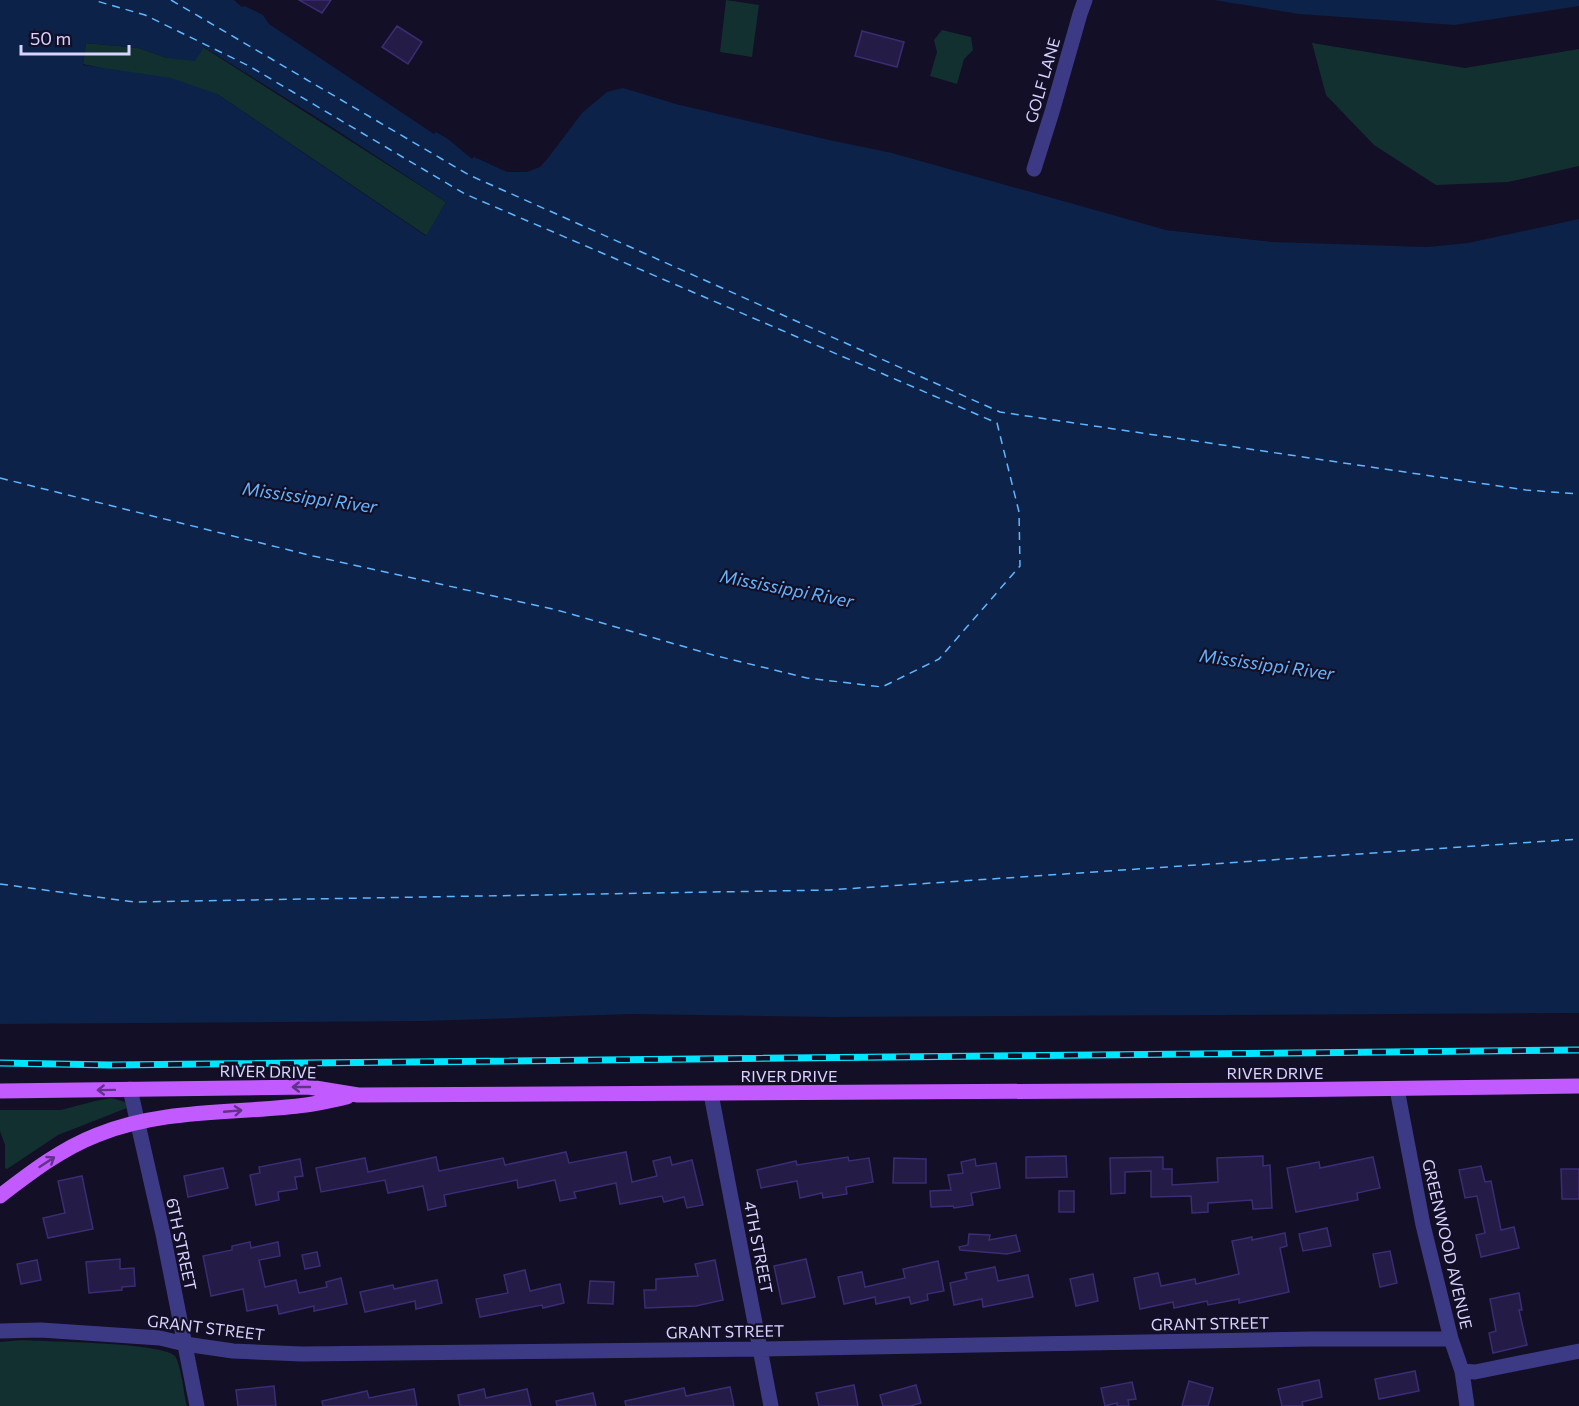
<svg xmlns="http://www.w3.org/2000/svg" width="1579" height="1406" font-family="Commissioner,sans-serif">
<style>
.green{fill:#12302f}
.water{fill:#0c2248;fill-rule:evenodd}
.pier{fill:#130f26}
.lines{fill:none;stroke-linecap:round;stroke-linejoin:round}
.ferry{stroke:#62b6ff;stroke-width:1.5;stroke-dasharray:8 6;stroke-linecap:butt}
.building{fill:#241b47;stroke:#3b2d73;stroke-width:1.5}
.minor{stroke:#3d3a85;stroke-width:15}
.primary{stroke:#c25bff;stroke-width:15}
.rail-casing{stroke:#00e5ff;stroke-width:7}
.rail{stroke:#130f26;stroke-width:4.5;stroke-dasharray:14;stroke-linecap:butt}
.oneway{stroke:#623188}
.labels{text-anchor:middle;dominant-baseline:central;stroke-width:4.5;stroke-linejoin:round;paint-order:stroke}
.street-label{font-size:16px;fill:#d9d4ff;stroke:#130f26}
.water-label{font-size:18px;font-style:italic;fill:#62b6ff;stroke:#130f26}
</style>
<rect width="100%" height="100%" fill="#130f26"/>
<!-- green -->
<path class="green" d="M 726,0 L 759,5 L 752,57 L 720,52 Z
M 942,30 L 971,37 L 973,50 L 964,59 L 957,84 L 930,76 L 937,52 L 934,40 Z
M 86,43 L 139,48 L 167,58 L 203,47 L 446,202 L 427,236 L 217,94 L 83,64 Z
M 1312,43 L 1465,68 L 1579,49 L 1579,166 L 1508,182 L 1436,185 L 1374,145 L 1326,95 Z
M 112,1098 L 125,1102 L 127,1108 L 58,1135 L 7,1169 L 5,1168 L 5,1145 L 0,1131 L 0,1110 L 61,1110 L 95,1101 Z
M 22,1340 C 47,1342 161,1342 175,1356 C 181,1364 184,1395 187,1406 L 0,1406 L 0,1342 Z"/>
<!-- water -->
<path class="water" d="M 0,0 L 234,0 L 242,7 L 245,6 L 263,15 L 269,24 L 434,134 L 436,132 L 448,139 L 472,159 L 476,154 L 512,169 L 540,161 L 594,93 L 624,84 L 676,104 L 901,150 L 1167,230 L 1274,242 L 1466,241 L 1579,217 L 1579,1013 L 831,1017 L 632,1014 L 425,1021 L 0,1024 ZM 86,43 L 139,48 L 167,58 L 195,61 L 204,47 L 324,122 L 446,202 L 426,236 L 217,94 L 171,78 L 83,65 Z
M 1214,0 L 1579,0 L 1579,6 L 1455,25 L 1299,14 Z"/>
<!-- pier -->
<path class="pier" d="M 624,81 L 677,101 L 902,147 L 1025,182 L 1168,227 L 1274,239 L 1466,238 L 1579,214 L 1579,219 L 1468,243 L 1427,247 L 1274,242 L 1166,230 L 892,153 L 829,140 L 676,104 L 623,88 L 607,92 L 582,113 L 548,158 L 540,167 L 527,172 L 507,172 L 474,157 L 478,151 L 513,165 L 539,159 L 592,91 Z"/>
<g class="lines">
<!-- ferry -->
<path class="ferry" d="M 171,0 L 469,175 L 1000,412 L 1526,490 L 1579,494
M 0,478 L 313,556 L 557,610 L 713,655 L 807,678 L 882,687 L 939,659 L 1020,566 L 1019,512 L 997,423 L 465,194 L 249,66 L 145,15 L 93,0
M 0,884 L 134,902 L 829,890 L 1579,839"/>
</g>
<!-- building -->
<path class="building" d="M 299,0 L 331,0 L 322,13 Z
M 397,26 L 422,42 L 408,64 L 382,47 Z
M 862,31 L 904,42 L 897,67 L 855,56 Z
M 566,1152 L 569,1163 L 626,1152 L 632,1182 L 657,1176 L 653,1161 L 670,1157 L 672,1165 L 692,1160 L 703,1205 L 687,1208 L 684,1197 L 664,1202 L 662,1196 L 620,1204 L 616,1183 L 574,1192 L 576,1198 L 560,1201 L 555,1180 L 518,1188 L 517,1180 L 444,1195 L 446,1206 L 428,1210 L 423,1186 L 388,1193 L 385,1180 L 321,1192 L 316,1168 L 365,1158 L 368,1172 L 436,1157 L 439,1171 L 503,1158 L 505,1165 Z
M 1066,1156 L 1067,1177 L 1026,1178 L 1026,1157 Z
M 1263,1156 L 1263,1166 L 1270,1165 L 1272,1208 L 1253,1209 L 1252,1200 L 1208,1203 L 1208,1212 L 1192,1213 L 1191,1196 L 1151,1197 L 1151,1171 L 1125,1172 L 1125,1193 L 1111,1194 L 1110,1158 L 1163,1157 L 1163,1169 L 1172,1169 L 1172,1185 L 1218,1182 L 1217,1158 Z
M 848,1157 L 849,1161 L 869,1158 L 873,1182 L 846,1187 L 847,1194 L 823,1198 L 822,1193 L 800,1198 L 797,1181 L 761,1188 L 757,1170 L 796,1161 L 797,1165 Z
M 1373,1157 L 1380,1188 L 1357,1193 L 1358,1200 L 1296,1212 L 1287,1168 L 1319,1162 L 1320,1168 Z
M 894,1158 L 926,1159 L 926,1183 L 893,1183 Z
M 300,1159 L 303,1176 L 295,1177 L 297,1189 L 278,1192 L 279,1200 L 256,1205 L 250,1175 L 260,1173 L 259,1167 Z
M 975,1159 L 976,1166 L 996,1163 L 1000,1188 L 971,1193 L 973,1205 L 954,1208 L 953,1206 L 931,1207 L 930,1191 L 951,1190 L 948,1175 L 963,1173 L 961,1162 Z
M 1481,1166 L 1485,1182 L 1491,1181 L 1501,1230 L 1514,1227 L 1519,1248 L 1481,1257 L 1476,1235 L 1485,1233 L 1477,1196 L 1465,1198 L 1459,1170 Z
M 223,1168 L 228,1188 L 188,1197 L 184,1176 Z
M 1561,1169 L 1579,1169 L 1579,1199 L 1562,1199 Z
M 82,1176 L 93,1229 L 48,1238 L 43,1218 L 65,1213 L 58,1181 Z
M 1059,1191 L 1074,1191 L 1074,1212 L 1059,1212 Z
M 1327,1228 L 1331,1246 L 1303,1251 L 1299,1234 Z
M 1285,1233 L 1287,1246 L 1280,1248 L 1289,1292 L 1239,1303 L 1239,1299 L 1208,1305 L 1207,1301 L 1174,1308 L 1173,1302 L 1140,1309 L 1134,1278 L 1158,1273 L 1161,1286 L 1195,1279 L 1196,1284 L 1239,1274 L 1232,1241 L 1252,1237 L 1252,1240 Z
M 969,1234 L 990,1235 L 989,1240 L 1016,1235 L 1020,1251 L 1007,1254 L 960,1250 L 959,1247 L 968,1245 Z
M 250,1242 L 251,1248 L 278,1242 L 280,1256 L 259,1260 L 265,1287 L 296,1280 L 299,1293 L 327,1287 L 326,1282 L 341,1278 L 347,1304 L 314,1311 L 314,1306 L 279,1314 L 277,1305 L 247,1311 L 243,1289 L 211,1296 L 203,1256 L 232,1250 L 232,1246 Z
M 1390,1251 L 1397,1283 L 1380,1287 L 1373,1254 Z
M 317,1252 L 320,1266 L 305,1269 L 302,1255 Z
M 120,1259 L 120,1269 L 134,1268 L 135,1286 L 122,1287 L 122,1290 L 89,1293 L 86,1262 Z
M 806,1259 L 815,1297 L 782,1304 L 774,1266 Z
M 37,1260 L 41,1280 L 21,1284 L 17,1264 Z
M 715,1260 L 723,1300 L 696,1306 L 645,1308 L 644,1290 L 656,1290 L 656,1279 L 698,1276 L 695,1264 Z
M 938,1261 L 944,1291 L 927,1294 L 928,1300 L 911,1304 L 909,1297 L 876,1304 L 875,1297 L 844,1304 L 838,1277 L 862,1272 L 865,1287 L 905,1278 L 903,1269 Z
M 995,1267 L 998,1281 L 1028,1275 L 1033,1297 L 983,1307 L 982,1299 L 954,1305 L 950,1283 L 967,1279 L 965,1273 Z
M 525,1270 L 530,1291 L 560,1284 L 564,1303 L 543,1308 L 542,1305 L 480,1317 L 476,1299 L 508,1293 L 504,1275 Z
M 1093,1274 L 1098,1301 L 1076,1306 L 1070,1279 Z
M 437,1280 L 442,1303 L 416,1309 L 415,1301 L 365,1312 L 360,1292 L 393,1285 L 394,1289 Z
M 590,1281 L 614,1282 L 613,1304 L 588,1303 Z
M 1519,1293 L 1522,1310 L 1519,1310 L 1527,1345 L 1493,1353 L 1489,1333 L 1496,1331 L 1490,1299 Z
M 1415,1371 L 1419,1391 L 1379,1399 L 1375,1379 Z
M 1319,1380 L 1322,1397 L 1302,1402 L 1303,1406 L 1282,1406 L 1278,1389 Z
M 1189,1381 L 1213,1388 L 1208,1406 L 1182,1406 Z
M 1132,1382 L 1136,1399 L 1128,1400 L 1129,1406 L 1117,1406 L 1117,1403 L 1105,1406 L 1101,1388 Z
M 854,1385 L 858,1406 L 819,1406 L 816,1393 Z
M 916,1385 L 921,1403 L 910,1406 L 883,1406 L 880,1395 Z
M 274,1386 L 276,1406 L 238,1406 L 236,1390 Z
M 730,1387 L 734,1406 L 626,1406 L 625,1401 L 684,1388 L 686,1396 Z
M 414,1389 L 417,1406 L 323,1406 L 322,1401 L 367,1391 L 369,1398 Z
M 484,1389 L 486,1398 L 527,1389 L 531,1406 L 460,1406 L 458,1395 Z
M 593,1393 L 596,1406 L 557,1406 L 556,1401 Z"/>
<g class="lines">
<!-- minor -->
<path class="minor" d="M 1034,169 L 1052,112 L 1080,14 L 1085,0
M 130,1089 L 163,1234 L 197,1406
M 1397,1089 L 1423,1225 L 1451,1339 L 1462,1371 L 1467,1406
M 711,1094 L 771,1406
M 0,1331 L 41,1330 L 160,1338 L 185,1344 L 233,1351 L 302,1354 L 760,1349 L 1310,1339 L 1451,1339
M 1462,1371 L 1475,1372 L 1579,1351"/>
<!-- primary -->
<path class="primary" d="M 0,1091 L 309,1087 L 358,1095 L 1268,1090 L 1579,1086
M 0,1196 C 30,1173 61,1149 97,1135 C 163,1108 237,1114 306,1105 C 320,1103 333,1100 347,1097"/>
<defs>
<path id="rail" d="M 0,1063 L 111,1065 L 1579,1050"/>
</defs>
<!-- rail casing -->
<use href="#rail" class="rail-casing"/>
<!-- rail -->
<use href="#rail" class="rail"/>
</g>
<!-- one-way arrows -->
<defs><path id="oneway-shaft" d="M-6 0H5M1.5-3L5.5 0L1.5 3" fill="none" stroke-width="1.6" stroke-linecap="round" stroke-linejoin="round" transform="scale(1.5)"/></defs>
<g class="oneway">
<use href="#oneway-shaft" transform="translate(301 1087) rotate(-180)"/>
<use href="#oneway-shaft" transform="translate(106 1090) rotate(179)"/>
<use href="#oneway-shaft" transform="translate(233 1111) rotate(-5)"/>
<use href="#oneway-shaft" transform="translate(47 1162) rotate(-33)"/>
</g>
<g class="labels">
<!-- street labels -->
<g class="street-label">
<text transform="translate(1042 80) rotate(-74)">GOLF LANE</text>
<text transform="translate(268 1071) rotate(1)">RIVER DRIVE</text>
<text x="1275" y="1072">RIVER DRIVE</text>
<text x="789" y="1075">RIVER DRIVE</text>
<text transform="translate(182 1244) rotate(78)">6TH STREET</text>
<text transform="translate(1448 1244) rotate(77)">GREENWOOD AVENUE</text>
<text transform="translate(759 1247) rotate(79)">4TH STREET</text>
<text transform="translate(1210 1323) rotate(-1)">GRANT STREET</text>
<text transform="translate(206 1327) rotate(7)">GRANT STREET</text>
<text transform="translate(725 1331) rotate(-1)">GRANT STREET</text>
</g>
<!-- water labels -->
<g class="water-label">
<text transform="translate(310 497) rotate(8)">Mississippi River</text>
<text transform="translate(787 588) rotate(11)">Mississippi River</text>
<text transform="translate(1267 664) rotate(8)">Mississippi River</text>
</g>
</g>
<!-- scale -->
<path d="M21 45v9h108v-9" fill="none" stroke="#d9d4ff" stroke-width="3"/>
<text x="30" y="45" font-size="18" fill="#d9d4ff" stroke="#130f26" stroke-width="4.5" paint-order="stroke">50 m</text>
</svg>
